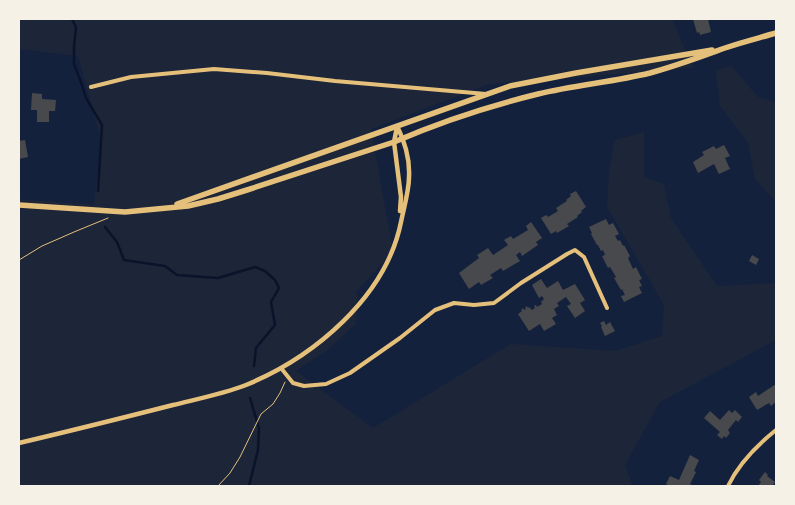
<svg xmlns="http://www.w3.org/2000/svg" width="795" height="505" font-family="Jost,sans-serif">
<style>
.green{fill:#1d2539}
.lines{fill:none;stroke-linecap:round;stroke-linejoin:round}
.stream{stroke:#0b132b;stroke-width:2.5}
.building{fill:#48494c}
.path{stroke:#e5c07b;stroke-width:1}
.minor{stroke:#e5c07b;stroke-width:4}
.tertiary{stroke:#e5c07b;stroke-width:4.5}
.primary{stroke:#e5c07b;stroke-width:5.5}
</style>
<rect width="100%" height="100%" fill="#14213d"/>
<!-- green -->
<path class="green" d="M 19,19 L 672,19 L 693,68 L 489,84 L 371,129 L 393,252 L 356,292 L 358,298 L 356,324 L 326,351 L 296,371 L 373,428 L 511,344 L 615,351 L 662,336 L 664,305 L 607,207 L 609,171 L 615,140 L 644,132 L 644,177 L 664,184 L 671,218 L 717,286 L 776,283 L 776,340 L 660,402 L 625,465 L 633,486 L 19,486 L 19,199 L 94,205 L 101,140 L 78,56 L 19,49 Z
M 731,66 L 758,97 L 776,102 L 776,202 L 755,179 L 748,143 L 720,106 L 716,70 Z"/>
<g class="lines">
<!-- stream -->
<path class="stream" d="M 72,19 L 76,27 L 74,47 L 74,64 L 82,85 L 86,98 L 102,125 L 98,191
M 105,227 L 117,242 L 124,260 L 165,266 L 177,275 L 218,278 L 255,267 L 265,271 L 275,280 L 279,288 L 271,302 L 275,325 L 256,348 L 254,366
M 249,486 L 258,450 L 259,428 L 250,398"/>
</g>
<!-- building -->
<path class="building" d="M 693,19 L 708,19 L 711,32 L 700,35 L 699,32 L 697,33 Z
M 32,93 L 42,94 L 42,99 L 56,100 L 55,111 L 49,111 L 49,122 L 37,122 L 37,110 L 31,110 Z
M 25,140 L 28,157 L 19,159 L 19,141 Z
M 724,145 L 730,156 L 725,158 L 730,169 L 719,174 L 714,164 L 698,173 L 693,162 L 704,155 L 702,152 L 714,146 L 716,149 Z
M 576,191 L 586,207 L 581,211 L 582,212 L 577,216 L 578,217 L 567,224 L 569,226 L 557,233 L 556,231 L 551,234 L 541,218 L 546,215 L 548,217 L 558,211 L 556,208 L 567,201 L 566,200 L 571,196 L 570,194 Z
M 606,219 L 609,225 L 613,223 L 619,234 L 615,236 L 618,241 L 620,240 L 623,246 L 624,245 L 630,256 L 628,258 L 633,269 L 636,267 L 642,279 L 639,280 L 642,286 L 639,287 L 642,293 L 624,302 L 621,296 L 625,295 L 622,289 L 621,290 L 614,278 L 616,277 L 610,267 L 608,268 L 602,256 L 605,255 L 603,250 L 601,251 L 598,245 L 597,245 L 591,234 L 592,233 L 589,227 Z
M 531,222 L 542,238 L 536,242 L 538,245 L 522,256 L 520,252 L 516,255 L 520,261 L 503,271 L 501,268 L 490,275 L 493,278 L 481,285 L 479,282 L 469,289 L 459,273 L 479,258 L 477,255 L 488,248 L 493,255 L 508,245 L 504,240 L 511,236 L 513,239 L 528,230 L 526,226 Z
M 752,255 L 759,259 L 756,265 L 749,261 Z
M 541,279 L 547,288 L 558,281 L 563,290 L 575,284 L 585,300 L 580,303 L 585,311 L 575,318 L 567,306 L 571,304 L 566,297 L 557,303 L 559,306 L 554,309 L 557,315 L 552,318 L 556,324 L 544,331 L 540,324 L 529,331 L 518,314 L 522,311 L 521,310 L 523,308 L 524,310 L 526,309 L 525,308 L 527,306 L 528,308 L 529,307 L 532,310 L 535,308 L 534,306 L 536,305 L 537,307 L 542,304 L 541,302 L 544,299 L 542,296 L 539,298 L 532,285 Z
M 604,321 L 606,325 L 610,322 L 615,331 L 605,336 L 601,327 L 602,326 L 600,323 Z
M 776,384 L 776,402 L 771,406 L 769,403 L 757,410 L 749,397 L 756,392 L 758,396 Z
M 729,410 L 732,413 L 735,410 L 742,417 L 738,422 L 736,420 L 728,430 L 730,433 L 726,438 L 724,436 L 722,439 L 717,435 L 720,432 L 704,418 L 710,411 L 720,420 Z
M 690,455 L 699,460 L 694,471 L 696,472 L 690,484 L 694,486 L 670,486 L 666,484 L 670,476 L 679,480 Z
M 765,472 L 768,475 L 767,476 L 775,482 L 772,486 L 758,486 L 761,482 L 759,480 Z"/>
<g class="lines">
<!-- path -->
<path class="path" d="M 19,260 L 42,246 L 74,232 L 108,218
M 218,486 L 230,473 L 240,457 L 261,414 L 273,404 L 280,393 L 285,382"/>
<!-- minor -->
<path class="minor" d="M 91,87 L 131,77 L 214,69 L 267,73 L 335,81 L 486,94
M 281,368 L 293,383 L 304,386 L 326,384 L 350,373 L 400,338 L 435,310 L 454,303 L 474,305 L 494,303 L 521,283 L 567,254 L 575,250 L 584,257 L 607,308
M 728,486 C 739,463 756,446 776,430"/>
<!-- tertiary -->
<path class="tertiary" d="M 397,127 L 394,142 L 401,197 L 400,211
M 19,443 C 70,431 122,418 173,405 C 197,399 223,394 246,385 C 314,357 386,297 401,222 C 404,207 409,191 409,177 C 410,159 405,142 397,126"/>
<!-- primary -->
<path class="primary" d="M 177,204 L 510,86 L 576,73 L 712,50
M 19,205 L 125,212 L 188,206 L 218,199 L 247,190 L 394,142 C 440,122 489,106 538,94 C 575,85 613,82 650,73 C 676,66 700,57 725,48 C 742,42 759,38 776,33"/>
</g>
<!-- border -->
<rect width="795" height="505" fill="none" stroke="#f6f1e7" stroke-width="40"/>
</svg>
